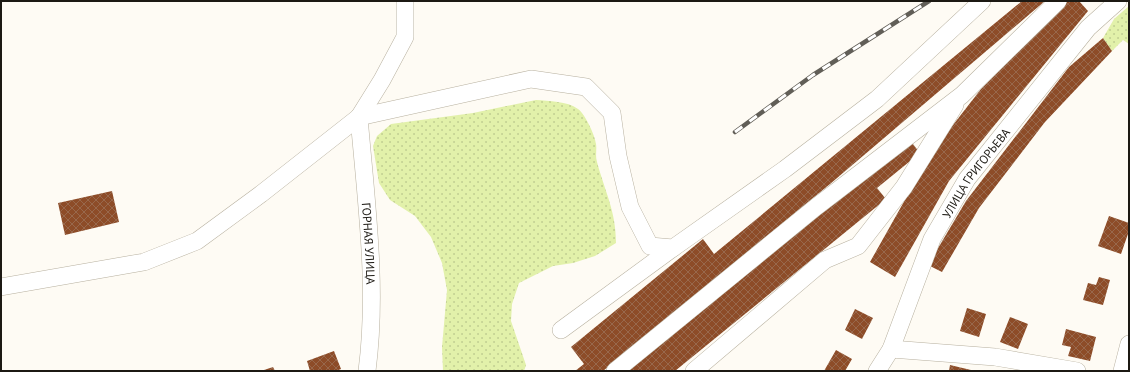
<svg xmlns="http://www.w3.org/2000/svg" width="1130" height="372" font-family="'PT Sans',sans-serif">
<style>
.grass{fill:url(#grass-dots)}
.building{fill:url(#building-cross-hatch)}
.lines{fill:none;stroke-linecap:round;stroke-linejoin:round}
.minor-casing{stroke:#b7b09f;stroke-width:18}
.minor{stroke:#fff;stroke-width:17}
.rail-casing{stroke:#615e57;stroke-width:4.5}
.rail{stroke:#fff;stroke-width:3;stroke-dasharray:9;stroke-linecap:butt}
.labels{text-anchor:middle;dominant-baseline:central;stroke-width:4;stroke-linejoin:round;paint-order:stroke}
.street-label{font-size:12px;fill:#1c1913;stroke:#fff}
</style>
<defs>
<pattern id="grass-dots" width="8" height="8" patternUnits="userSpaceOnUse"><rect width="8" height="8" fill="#e2f1aa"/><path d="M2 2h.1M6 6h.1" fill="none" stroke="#c1ce91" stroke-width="1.8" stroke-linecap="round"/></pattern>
<pattern id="building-cross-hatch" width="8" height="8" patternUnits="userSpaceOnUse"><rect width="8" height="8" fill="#8d4c28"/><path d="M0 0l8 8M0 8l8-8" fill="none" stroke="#98684c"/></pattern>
</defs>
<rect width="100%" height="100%" fill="#fefbf4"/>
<!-- grass -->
<path class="grass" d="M 1129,6 L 1129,44 L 1123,40 L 1112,51 L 1103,38 L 1114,19 Z
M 536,100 C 549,101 567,101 578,109 C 585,114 595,135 596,144 C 597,150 595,156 597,162 C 605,192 616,211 616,243 L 595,256 L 573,263 L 553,266 L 519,283 L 512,304 L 511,321 L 526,365 L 524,371 L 443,371 L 442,347 L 447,290 L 442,263 L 431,237 L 415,216 L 390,200 L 379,183 L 373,146 L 377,136 L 391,124 L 473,113 Z"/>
<!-- building -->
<path class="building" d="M 1022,1 L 1045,1 L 830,184 L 603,371 L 575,371 L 584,364 L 571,347 L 703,239 L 714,254 Z
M 1068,1 L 1079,1 L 1088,11 L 949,181 L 895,277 L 870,262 L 932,152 L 981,89 Z
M 1103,38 L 1112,51 L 1045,122 L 979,208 L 942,272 L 928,265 L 966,201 L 1069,67 Z
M 909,139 L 920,153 L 877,188 L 886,199 L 675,371 L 624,371 Z
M 112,191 L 119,222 L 65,235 L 58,203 Z
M 1109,216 L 1129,223 L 1129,231 L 1121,254 L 1098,246 Z
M 1099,277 L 1110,280 L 1103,305 L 1083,300 L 1088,283 L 1096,285 Z
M 967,308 L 986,314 L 979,337 L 960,331 Z
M 855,309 L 873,318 L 862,339 L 845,330 Z
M 1010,317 L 1028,324 L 1018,349 L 1000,342 Z
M 1066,329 L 1096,337 L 1090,361 L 1068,356 L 1071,347 L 1062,345 Z
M 836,350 L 852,359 L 845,371 L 824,371 Z
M 334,351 L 341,369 L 336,371 L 310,371 L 307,361 Z
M 950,365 L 971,370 L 971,371 L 949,371 Z
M 273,367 L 275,371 L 261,371 Z"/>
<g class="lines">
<defs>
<g id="minor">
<path id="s1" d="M 359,117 C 366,201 378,287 367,371"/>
<path d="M 359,117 L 382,80 L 405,37 L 405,1"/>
<path d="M 1,287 L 144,262 L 197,241 L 261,194 L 359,117 L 531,79 L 586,87 L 612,113 L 618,156 L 630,207 L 650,246 L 673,248 L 785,169 L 877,99 L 982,1"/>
<path d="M 561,330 L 673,248"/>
<path d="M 891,349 L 995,357 L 1077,371"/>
<path d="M 615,371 L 816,207 L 962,95 L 1058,1"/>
<path d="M 694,371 L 825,260 L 858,246 L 904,187 L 955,105"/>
<path id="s2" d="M 877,371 L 891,349 L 932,239 L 967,179 L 1088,28 L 1118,1"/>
<path d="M 1122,371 L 1129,344"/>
</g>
</defs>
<!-- minor casing -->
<use href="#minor" class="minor-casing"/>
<!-- minor -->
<use href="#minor" class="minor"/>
<defs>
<path id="rail" d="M 735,132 L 813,75 L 929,1"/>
</defs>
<!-- rail casing -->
<use href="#rail" class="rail-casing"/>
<!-- rail -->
<use href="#rail" class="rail"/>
</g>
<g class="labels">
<!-- street labels -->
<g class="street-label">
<text stroke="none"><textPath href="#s2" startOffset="223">УЛИЦА ГРИГОРЬЕВА</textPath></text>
<text stroke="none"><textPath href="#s1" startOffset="127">ГОРНАЯ УЛИЦА</textPath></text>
</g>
</g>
<!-- border -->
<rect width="1130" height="372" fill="none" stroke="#1c1913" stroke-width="4"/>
</svg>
